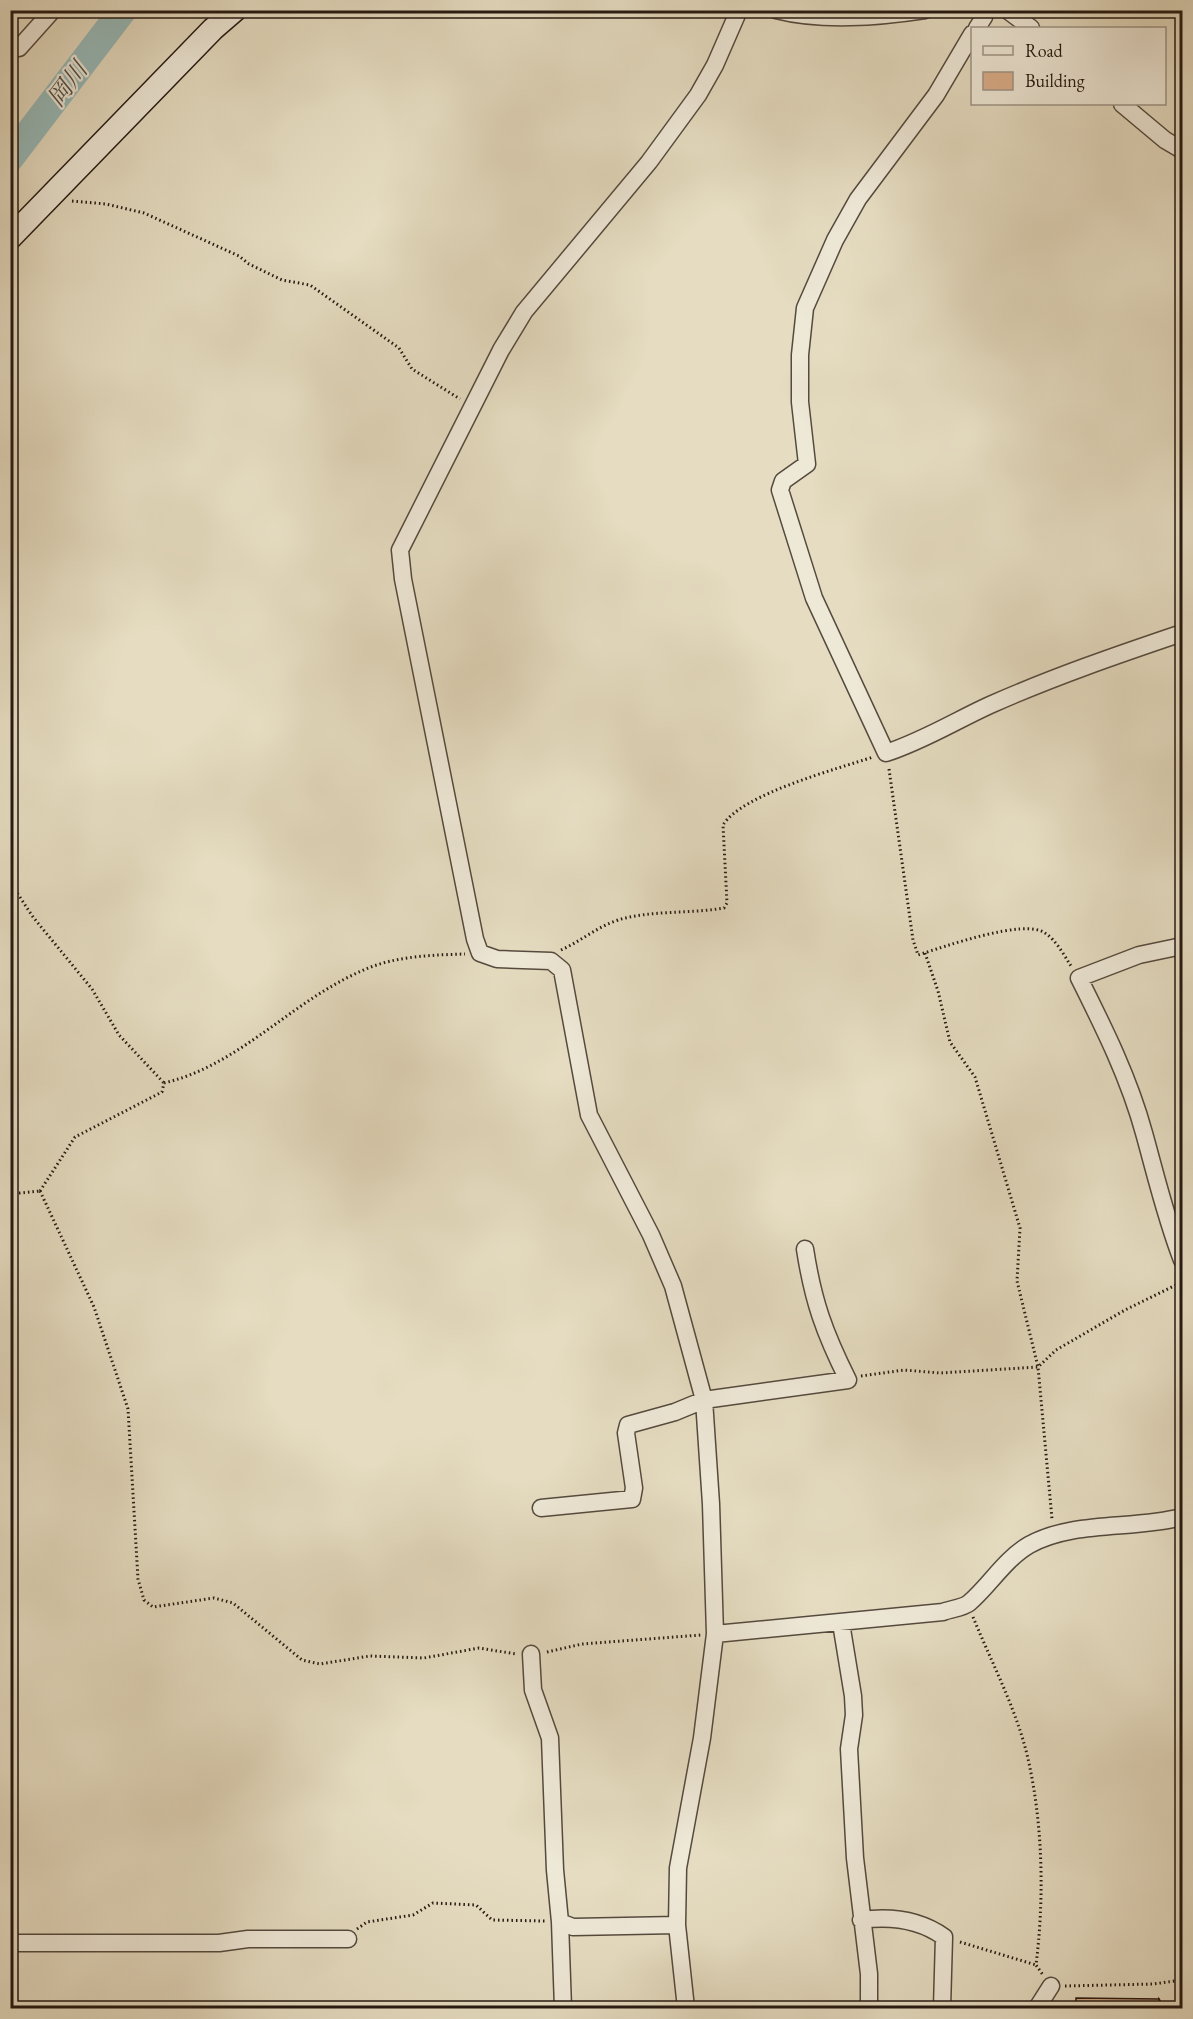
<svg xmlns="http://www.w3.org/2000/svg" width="1193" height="2019" font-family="'EB Garamond','Noto Serif JP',serif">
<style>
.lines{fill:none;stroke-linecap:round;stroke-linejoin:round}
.river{stroke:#97bab9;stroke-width:28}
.street-casing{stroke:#554a3e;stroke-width:19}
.secondary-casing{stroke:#251912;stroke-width:25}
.path{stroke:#251912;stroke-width:3;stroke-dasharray:1.5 3;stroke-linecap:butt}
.street{stroke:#eee8d7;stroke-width:16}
.secondary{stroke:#eee8d7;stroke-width:22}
.shaded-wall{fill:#997a61;stroke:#251912;stroke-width:1.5}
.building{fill:#dbae8b;stroke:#251912;stroke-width:1.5}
.labels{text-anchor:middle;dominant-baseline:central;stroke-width:4.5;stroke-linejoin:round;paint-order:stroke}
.water-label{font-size:24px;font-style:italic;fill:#4d514c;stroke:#eee8d7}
</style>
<rect width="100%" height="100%" fill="#e5dcc1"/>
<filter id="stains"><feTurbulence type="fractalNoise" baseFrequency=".00333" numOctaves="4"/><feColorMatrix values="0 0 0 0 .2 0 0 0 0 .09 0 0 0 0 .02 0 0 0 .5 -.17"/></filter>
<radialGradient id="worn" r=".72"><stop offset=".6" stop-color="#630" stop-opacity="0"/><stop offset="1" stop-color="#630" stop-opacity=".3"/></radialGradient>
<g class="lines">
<!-- river -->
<path class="river" d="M 10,158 L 123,10"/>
<defs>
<path id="street" d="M 776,10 C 823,22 878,17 925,10
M 1007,10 L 1031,28
M 977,28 L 984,17 L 985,10
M 972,34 L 936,95 L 858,199 L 835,240 L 805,308 L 800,355 L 800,402 L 807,464 L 783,481 L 780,490 L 814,598 L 886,753 C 923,741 955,721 990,705 C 1053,677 1117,655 1182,633
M 10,48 L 19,48 L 53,10
M 1122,104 L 1165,140 L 1182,150
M 1182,946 L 1139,955 L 1079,978 C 1104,1028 1129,1078 1144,1133 C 1156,1176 1166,1219 1182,1260
M 541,1508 L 632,1499 L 634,1488 L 626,1433 L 628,1425 L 675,1412 L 704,1400 L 848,1380 C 824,1332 813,1301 805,1249
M 841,1623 L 853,1696 L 854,1715 L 849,1749 L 855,1858 L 869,1974 L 869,2008
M 715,1634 L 943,1612 C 950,1609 963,1608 969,1603 C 989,1586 1005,1559 1029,1545 C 1074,1520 1133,1530 1182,1517
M 531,1654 L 533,1690 L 550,1738 L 555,1870 L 560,1922
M 861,1920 C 891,1916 919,1919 944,1937 L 942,2008
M 10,1943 L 219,1943 L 248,1939 L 348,1939
M 563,2008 L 560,1922 L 573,1927 L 677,1925
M 686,2008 L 677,1925 L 678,1868 L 702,1738 L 715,1634 L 711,1504 L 704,1400 L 673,1286 L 651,1235 L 589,1115 L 562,970 L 551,961 L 497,959 L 480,953 L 475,939 L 403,579 L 400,550 L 501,350 L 524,312 L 649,162 L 698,95 L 715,65 L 739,10
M 1037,2008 L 1051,1986"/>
<path id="secondary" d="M 10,238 L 213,29 L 235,10"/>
</defs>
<!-- street casing -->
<use href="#street" class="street-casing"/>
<!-- secondary casing -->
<use href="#secondary" class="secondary-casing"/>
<!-- path -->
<path class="path" d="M 72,201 L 106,204 L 144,213 L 239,256 L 249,264 L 282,280 L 310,285 L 399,348 L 412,369 L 460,399
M 889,769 L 913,940 L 918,955 C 943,947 1025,918 1045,933 C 1056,940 1064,955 1071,966
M 10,882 L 33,917 L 92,989 L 119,1035 L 164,1083
M 561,950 C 581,941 597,927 618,920 C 651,910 689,914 724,908 L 727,903 L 723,825 C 742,794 837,769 873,757
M 925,953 L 938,991 L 950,1042 L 975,1077 L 1020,1228 L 1017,1281 L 1038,1367 L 1052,1519
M 164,1083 C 241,1065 293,999 366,969 C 396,956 433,955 465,954
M 40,1191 L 94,1307 L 128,1409 L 138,1579 L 144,1600 L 153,1607 L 214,1598 L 233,1603 L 302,1660 L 320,1664 L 370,1656 L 424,1658 L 479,1648 L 516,1654
M 40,1191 L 75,1137 L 162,1092 L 164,1083
M 10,1194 L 40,1191
M 861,1376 L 904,1370 L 940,1373 L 1038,1367 L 1056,1350 L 1125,1310 L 1182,1282
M 973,1617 C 993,1666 1020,1716 1030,1768 C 1043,1831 1044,1901 1036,1965 L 1043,1975
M 547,1652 L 582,1644 L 701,1635
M 357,1929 L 367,1922 L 413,1915 L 433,1903 L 476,1905 L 492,1920 L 545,1921
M 960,1942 L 1036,1965
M 1065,1986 L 1153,1984 L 1182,1980"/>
<!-- street -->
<use href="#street" class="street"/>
<!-- secondary -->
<use href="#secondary" class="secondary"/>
</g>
<!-- shaded-wall -->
<path class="shaded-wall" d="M 1159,1999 L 1164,2007 L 1164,2008 L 1159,2008 Z"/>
<!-- building -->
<path class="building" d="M 1076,1998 L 1159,1999 L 1159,2008 L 1076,2008 Z"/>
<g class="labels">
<!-- water labels -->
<g class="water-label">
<text transform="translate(67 84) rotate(-53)">岡川</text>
</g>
</g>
<!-- margin -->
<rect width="1193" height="2019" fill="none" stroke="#e5dcc1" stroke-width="36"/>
<rect x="12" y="12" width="1169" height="1995" fill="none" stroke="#251912" stroke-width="3"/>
<rect x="18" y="18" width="1157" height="1983" fill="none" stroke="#251912" stroke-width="1.5"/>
<!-- legend -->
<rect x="971" y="27" width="195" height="78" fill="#eee8d7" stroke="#9e9588" stroke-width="1.5"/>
<rect x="983" y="46" width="30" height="9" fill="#eee8d7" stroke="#9e9588" stroke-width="1.5"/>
<text x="1025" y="57" font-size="18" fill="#251912">Road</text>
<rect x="983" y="72" width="30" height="18" fill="#dbae8b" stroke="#9e9588" stroke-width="1.5"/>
<text x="1025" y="87" font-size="18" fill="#251912">Building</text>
<rect width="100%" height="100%" filter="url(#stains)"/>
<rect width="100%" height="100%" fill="url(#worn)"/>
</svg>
